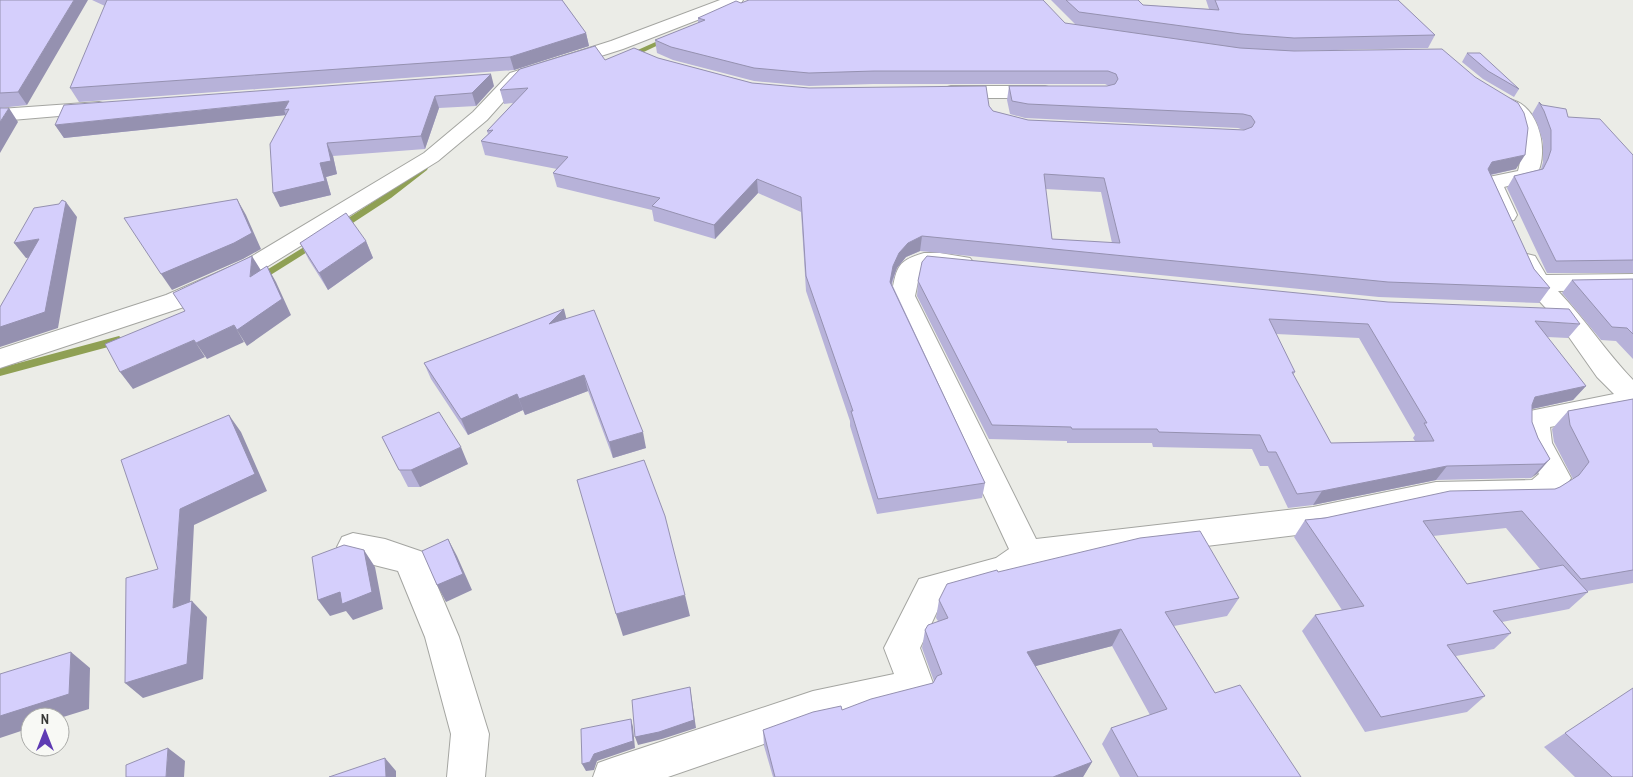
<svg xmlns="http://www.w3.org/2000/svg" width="1633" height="777" font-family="'Archivo Narrow',sans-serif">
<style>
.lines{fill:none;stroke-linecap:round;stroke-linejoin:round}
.stream{fill:#8fa054;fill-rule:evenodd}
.street-casing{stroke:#a4a5a1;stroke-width:2}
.street{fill:#fff;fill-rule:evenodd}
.wall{fill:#b7b2d9;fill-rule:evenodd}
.shaded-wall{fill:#9591b0}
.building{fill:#d5cffc;stroke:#9591b0;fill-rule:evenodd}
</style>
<rect width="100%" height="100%" fill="#ebece7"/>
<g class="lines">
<!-- stream -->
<path class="stream" d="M 669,36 L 673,38 L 671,39 L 629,59 L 622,57 Z
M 424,165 L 428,168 L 427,170 L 391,198 L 342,230 L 336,230 L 336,226 L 385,194 Z
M 317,239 L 320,240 L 320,244 L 261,281 L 253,281 L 252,279 Z
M 119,336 L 124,340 L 123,343 L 0,376 L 0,368 Z"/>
<defs>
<path id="street" d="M 720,0 L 743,0 L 741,3 L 623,49 L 522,81 L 487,120 L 438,161 L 260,271 L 184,307 L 0,368 L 0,349 L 166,295 L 244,261 L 424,153 L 473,112 L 510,73 L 611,41 Z
M 951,86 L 1045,86 L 1052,88 L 1054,92 L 1052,96 L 1045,98 L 951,98 L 944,96 L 942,92 L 944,88 Z
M 1504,97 C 1511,99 1520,102 1525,107 C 1543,123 1548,160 1534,179 L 1504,187 L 1517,215 L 1514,220 L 1506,222 L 1498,220 L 1495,215 L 1481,183 L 1484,178 L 1518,171 L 1519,167 C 1522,152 1524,126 1510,114 C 1505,110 1499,109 1494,103 L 1497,99 Z
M 99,102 L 106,104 L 109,108 L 106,112 L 0,121 L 0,109 Z
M 924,253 L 940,253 L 970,258 L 974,263 L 970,268 L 962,270 L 925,268 L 920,272 L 915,296 L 1036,539 L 1313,507 L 1436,482 L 1532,480 L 1539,474 C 1529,455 1513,433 1525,412 L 1614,394 L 1597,377 L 1557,320 L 1528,289 L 1515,261 L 1519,256 L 1527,254 L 1535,256 L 1546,275 L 1633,274 L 1633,290 L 1558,291 C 1585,319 1606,352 1633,380 L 1633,411 L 1550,427 L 1552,443 L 1571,478 C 1564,491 1552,500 1538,504 L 1436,506 L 1313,533 L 1034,567 L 1017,580 L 942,601 L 920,648 L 934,686 L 929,698 L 916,703 L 813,727 L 668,777 L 593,777 L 598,763 L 612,758 L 813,691 L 894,674 L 884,648 L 919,579 L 996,558 L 1009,549 L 891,296 C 897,269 895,261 924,253 Z
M 353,533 L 385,539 L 423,552 L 459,637 L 489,734 L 485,777 L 447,777 L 451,734 L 425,637 L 398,571 L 342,557 L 337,547 L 342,537 Z"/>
</defs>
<!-- street casing -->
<use href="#street" class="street-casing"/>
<!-- street -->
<use href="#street" class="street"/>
</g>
<!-- wall -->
<path class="wall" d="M 0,0 L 27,105 L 0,108 Z
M 92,0 L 562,0 L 586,33 L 589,46 L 514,70 L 79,102 L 70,88 L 105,6 Z
M 1051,0 L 1138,0 L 1143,5 L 1209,9 L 1206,0 L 1398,0 L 1435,35 L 1428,48 L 1289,51 L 1516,169 L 1491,175 L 1534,269 L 1550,288 L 1539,303 L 1379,297 L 920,251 L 906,257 L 897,268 L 892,284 L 985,483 L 982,498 L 877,514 L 850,426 L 850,421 L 806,291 L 801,212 L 758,193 L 715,239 L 654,221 L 652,210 L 557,187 L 553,173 L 557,169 L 485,155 L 481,141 L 488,134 L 487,131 L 513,103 L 504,104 L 500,90 L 605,60 L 658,58 L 752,83 L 989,106 L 993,111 L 1028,120 L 1244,130 L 1238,128 L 1025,118 L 1010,114 L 1007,100 L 1009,86 L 1109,86 L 1105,84 L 873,84 L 809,86 L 754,81 L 673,60 L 657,53 L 655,40 L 698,23 L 698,18 L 741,3 L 1065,23 L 1076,25 ZM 1045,189 L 1101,192 L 1112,243 L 1052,239 Z
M 1467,53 L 1519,89 L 1514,97 L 1483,79 L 1462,62 Z
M 494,86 L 476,106 L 439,108 L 425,149 L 333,156 L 337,174 L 326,177 L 331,195 L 280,207 L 286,115 L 64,138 L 55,125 Z
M 1539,102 L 1542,105 L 1568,117 L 1633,155 L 1633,273 L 1547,273 L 1507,188 L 1514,176 L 1541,169 L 1543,162 L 1543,142 L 1537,123 L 1532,114 Z
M 366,241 L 373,258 L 328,290 L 309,260 L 300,243 Z
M 1633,279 L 1633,359 L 1616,341 L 1601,340 L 1562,293 L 1572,280 Z
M 918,281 L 1580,324 L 1568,338 L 1547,337 L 1586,386 L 1573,400 L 1532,409 L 1532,422 L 1538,438 L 1550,459 L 1531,478 L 1436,480 L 1313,505 L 1288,508 L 1268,466 L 1260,466 L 1252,449 L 1153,447 L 1152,443 L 1067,443 L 1067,441 L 989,439 L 917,296 ZM 1276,334 L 1359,338 L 1415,435 L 1413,438 L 1415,441 L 1331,443 L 1293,375 L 1295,372 Z
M 566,319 L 646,448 L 613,458 L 588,391 L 525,415 L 523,410 L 468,435 L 431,379 L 424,363 Z
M 1633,399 L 1633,583 L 1587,591 L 1588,592 L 1569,609 L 1502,622 L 1511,633 L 1494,649 L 1456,656 L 1485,696 L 1467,712 L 1365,732 L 1302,631 L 1315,615 L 1342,610 L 1294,537 L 1305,520 L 1555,489 L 1560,487 L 1573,479 L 1554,442 L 1552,429 L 1568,411 ZM 1506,528 L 1540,569 L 1467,584 L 1433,536 Z
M 382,437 L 468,464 L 420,487 L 408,487 Z
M 998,572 L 1239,598 L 1227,616 L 1174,626 L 1215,693 L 1301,777 L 1120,777 L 1102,744 L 1111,728 L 1150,715 L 1112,646 L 1035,666 L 1092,762 L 1083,777 L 773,777 L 764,746 L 763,730 L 842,710 L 933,683 L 934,681 L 922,648 L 925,630 L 938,621 L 936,618 L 939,600 Z
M 1565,733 L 1633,777 L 1575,777 L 1544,747 Z"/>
<!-- shaded-wall -->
<path class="shaded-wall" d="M 74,0 L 88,0 L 27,105 L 18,92 Z
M 586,33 L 589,46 L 514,70 L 510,57 Z
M 491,74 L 494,86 L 476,106 L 472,93 Z
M 435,96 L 439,108 L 425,149 L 421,136 Z
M 289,101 L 284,110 L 286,115 L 64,138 L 55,125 Z
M 9,108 L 18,122 L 0,153 L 0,122 Z
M 327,143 L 333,156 L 337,174 L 326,177 L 331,195 L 280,207 L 273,193 L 320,163 Z
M 1525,155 L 1516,169 L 1484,176 L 1492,162 Z
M 757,179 L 758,193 L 715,239 L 714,225 Z
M 237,199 L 246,215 L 261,249 L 243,259 L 172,290 L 161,274 Z
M 66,202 L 77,217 L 58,328 L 0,347 L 0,327 Z
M 922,236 L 920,251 L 906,257 L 897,268 L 892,281 L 889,297 L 890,282 L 893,266 L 899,253 L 908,243 Z
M 39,239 L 51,255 L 26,258 L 14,243 Z
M 366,241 L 373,258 L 328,290 L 319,273 Z
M 252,256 L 262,272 L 250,277 Z
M 267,266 L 276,282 L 291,315 L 247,346 L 237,330 Z
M 564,309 L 568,325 L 549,324 Z
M 234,325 L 244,342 L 207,359 L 196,343 Z
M 194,340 L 205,357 L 133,389 L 120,372 Z
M 584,375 L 588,391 L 525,415 L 519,399 Z
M 1586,386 L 1573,400 L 1523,411 L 1535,397 Z
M 517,394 L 523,410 L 468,435 L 461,419 Z
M 229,415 L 241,432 L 267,491 L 194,525 L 189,623 L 173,608 L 180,509 Z
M 643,432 L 646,448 L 613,458 L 609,442 Z
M 461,447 L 468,464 L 420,487 L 411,470 Z
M 1550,459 L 1537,474 L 1531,478 L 1544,464 Z
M 1447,466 L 1436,480 L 1313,505 L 1322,491 Z
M 448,539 L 457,556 L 472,590 L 446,602 L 437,585 Z
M 364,550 L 375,567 L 383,609 L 353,620 L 346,611 L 330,616 L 318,600 Z
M 685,595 L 690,616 L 623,636 L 616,614 Z
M 192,601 L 207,617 L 203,679 L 143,698 L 125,683 Z
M 1121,629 L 1112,646 L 1021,670 L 1027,652 Z
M 71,652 L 90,668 L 89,709 L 60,718 L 60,717 L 30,717 L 30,728 L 0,738 L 0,716 Z
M 690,687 L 696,728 L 662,739 L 638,745 L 635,737 Z
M 631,719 L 633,727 L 635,748 L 597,761 L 594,770 L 586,771 L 582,764 Z
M 168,748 L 185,761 L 184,777 L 166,777 Z
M 385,758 L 396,771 L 396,777 L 386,777 Z
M 1092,762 L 1083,777 L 1053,777 Z"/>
<!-- building -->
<path class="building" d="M 0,0 L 74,0 L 18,92 L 0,93 Z
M 107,0 L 562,0 L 586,33 L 510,57 L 70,88 Z
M 749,0 L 1043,0 L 1065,23 L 1240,48 L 1294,51 L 1442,49 L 1475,77 L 1518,103 L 1524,113 L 1528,128 L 1525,155 L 1492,162 L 1488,169 L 1534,269 L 1550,288 L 1388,282 L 922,236 L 908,243 L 899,253 L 893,266 L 890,282 L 985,483 L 878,499 L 851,411 L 853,411 L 806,276 L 801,197 L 757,179 L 714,225 L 652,206 L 660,198 L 553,173 L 568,157 L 481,141 L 493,130 L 487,131 L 528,88 L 500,90 L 520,69 L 595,46 L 605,60 L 634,48 L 658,58 L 752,83 L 809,88 L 986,86 L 989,106 L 993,111 L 1028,120 L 1244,130 L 1252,127 L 1255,122 L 1251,116 L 1243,114 L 1028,104 L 1012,101 L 1009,86 L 1107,86 L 1115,84 L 1118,79 L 1116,74 L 1108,71 L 874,71 L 809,73 L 754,68 L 671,47 L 655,40 L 705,20 L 698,18 L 736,1 L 741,3 ZM 1044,174 L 1104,178 L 1120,243 L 1052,239 Z
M 1066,0 L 1138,0 L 1143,5 L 1219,10 L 1215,0 L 1398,0 L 1435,35 L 1294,38 L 1241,34 L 1079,12 Z
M 1467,53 L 1480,53 L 1519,89 L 1488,71 Z
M 491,74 L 472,93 L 435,96 L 421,136 L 327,143 L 331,161 L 320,163 L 325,181 L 273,193 L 270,144 L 289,109 L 284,110 L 289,101 L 55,125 L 64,105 Z
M 1539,102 L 1542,105 L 1566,109 L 1568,117 L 1600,119 L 1633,155 L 1633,260 L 1556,261 L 1514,176 L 1543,169 L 1548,159 L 1551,150 L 1551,130 L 1544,111 Z
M 0,108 L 9,108 L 0,122 Z
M 237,199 L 252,233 L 234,243 L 161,274 L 124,218 Z
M 62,200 L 66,202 L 45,312 L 0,327 L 0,307 L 39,239 L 14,243 L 34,208 L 59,204 Z
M 346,213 L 366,241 L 319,273 L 300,243 Z
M 252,256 L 250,277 L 267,266 L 282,299 L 237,330 L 234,325 L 196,343 L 194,340 L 120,372 L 105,344 L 185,311 L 173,293 Z
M 927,256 L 1388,302 L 1569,309 L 1580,324 L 1535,321 L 1586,386 L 1535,397 L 1532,405 L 1532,422 L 1538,438 L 1550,459 L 1544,464 L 1447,466 L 1322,491 L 1297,494 L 1276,452 L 1268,452 L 1260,435 L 1159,432 L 1157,429 L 1072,429 L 1071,427 L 992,425 L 918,281 L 922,262 ZM 1269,319 L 1368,324 L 1427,423 L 1424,423 L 1434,441 L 1331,443 L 1292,372 L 1295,372 Z
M 1633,279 L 1633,334 L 1627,328 L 1612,327 L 1572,280 Z
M 564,309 L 549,324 L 594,310 L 643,432 L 609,442 L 584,375 L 519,399 L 517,394 L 461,419 L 424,363 Z
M 1633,399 L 1633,570 L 1581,579 L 1522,511 L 1423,521 L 1467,584 L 1563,565 L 1588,592 L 1493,611 L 1511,633 L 1447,645 L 1485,696 L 1381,717 L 1315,615 L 1364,606 L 1305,520 L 1325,518 L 1450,491 L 1555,489 L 1560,487 L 1579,475 L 1589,462 L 1570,425 L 1568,411 Z
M 439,412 L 461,447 L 411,470 L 399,470 L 382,437 Z
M 229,415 L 255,474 L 180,509 L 173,608 L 192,601 L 187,664 L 125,683 L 126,578 L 158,569 L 121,460 Z
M 644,460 L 665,516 L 685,595 L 616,614 L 577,480 Z
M 1200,531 L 1239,598 L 1165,612 L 1215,693 L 1240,685 L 1301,777 L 1138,777 L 1111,728 L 1167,709 L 1121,629 L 1027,652 L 1092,762 L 1053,777 L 775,777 L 763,730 L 813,712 L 841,706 L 842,710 L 871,699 L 933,683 L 937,676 L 942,674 L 925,630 L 928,625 L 948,618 L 939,600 L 947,584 L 997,570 L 998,572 L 1140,538 Z
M 448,539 L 463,574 L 437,585 L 422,551 Z
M 344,545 L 364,550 L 372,592 L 342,604 L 340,592 L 318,600 L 312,557 Z
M 71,652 L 69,694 L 0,716 L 0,674 Z
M 690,687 L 694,720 L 659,732 L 635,737 L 632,700 Z
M 1633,688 L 1633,777 L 1612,777 L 1565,733 Z
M 631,719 L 633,741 L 594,754 L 590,762 L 582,764 L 581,729 Z
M 168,748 L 166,777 L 126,777 L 126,765 Z
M 385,758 L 386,777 L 329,777 Z"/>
<!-- north arrow -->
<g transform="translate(45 732)"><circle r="24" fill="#f8f9f5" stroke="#aaaba8"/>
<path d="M0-4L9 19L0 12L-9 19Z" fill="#5e3bb3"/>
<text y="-8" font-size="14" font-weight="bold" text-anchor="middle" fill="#363735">N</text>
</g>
</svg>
